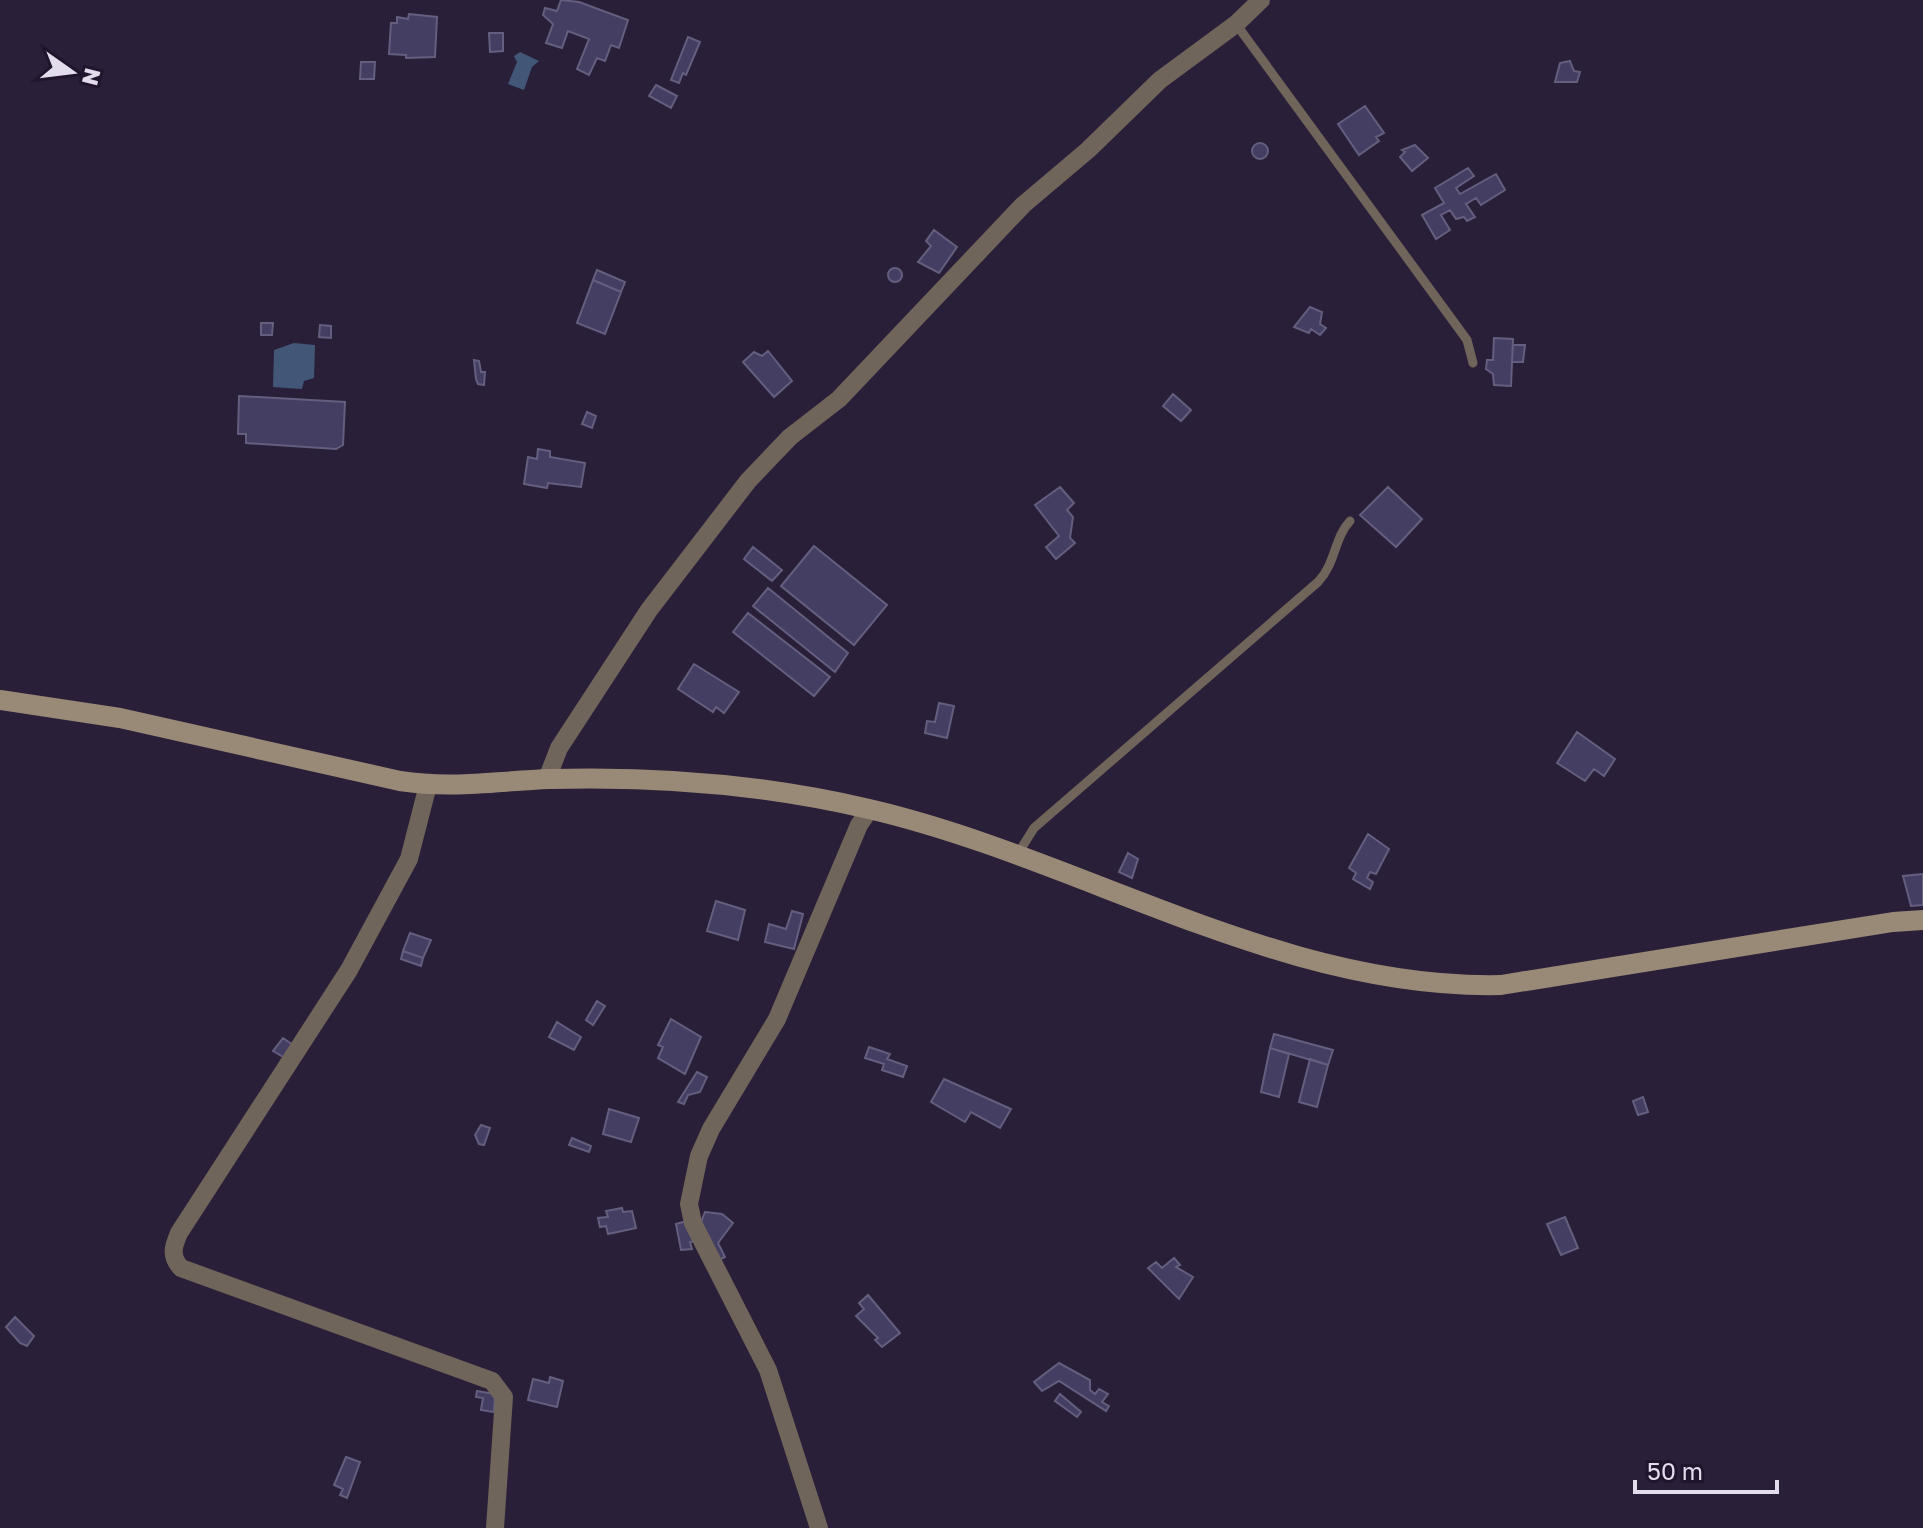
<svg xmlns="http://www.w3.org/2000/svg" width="1923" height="1528" font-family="'Golos Text',sans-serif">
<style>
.water{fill:#425778}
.building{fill:#443e62;stroke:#645f7e;stroke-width:2}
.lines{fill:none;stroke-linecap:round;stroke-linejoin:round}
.lane{stroke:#6f655a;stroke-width:9}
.street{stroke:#6f655a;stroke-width:18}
.secondary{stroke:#998a77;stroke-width:20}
</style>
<rect width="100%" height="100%" fill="#2a1f38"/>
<!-- water -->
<path class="water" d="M 520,52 L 539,61 L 532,67 L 524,90 L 508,84 L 517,62 L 514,56 Z
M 294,343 L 315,345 L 314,378 L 304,381 L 302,389 L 273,387 L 274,350 Z"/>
<!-- building -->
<path class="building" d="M 561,0 L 579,2 L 628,20 L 619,48 L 611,45 L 605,61 L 597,58 L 589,75 L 577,69 L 589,39 L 568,31 L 562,48 L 546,43 L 553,24 L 543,15 L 545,8 L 557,11 Z
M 409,14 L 437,17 L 435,57 L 406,58 L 406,55 L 389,54 L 391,23 L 397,23 L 397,17 L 408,19 Z
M 489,33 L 503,33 L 503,51 L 490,52 Z
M 688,37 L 700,42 L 686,75 L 683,73 L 679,83 L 671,80 Z
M 1570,61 L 1574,71 L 1580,72 L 1577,82 L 1555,82 L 1560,63 Z
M 361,62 L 375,62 L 374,79 L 360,79 Z
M 656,85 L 677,96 L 671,108 L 649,96 Z
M 1365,106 L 1384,133 L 1376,137 L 1379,141 L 1359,155 L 1338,124 Z
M1252 151a8 8 0 1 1 16 0a8 8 0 1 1-16 0Z
M 1415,145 L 1428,158 L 1412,171 L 1400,157 L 1405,152 L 1402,150 Z
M 1468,168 L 1474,176 L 1456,188 L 1460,194 L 1496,174 L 1505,190 L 1481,205 L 1476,198 L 1466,204 L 1475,217 L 1467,221 L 1464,217 L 1456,219 L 1450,210 L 1441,215 L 1450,230 L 1436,239 L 1422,215 L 1444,203 L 1435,188 Z
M 934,230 L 957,247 L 939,273 L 918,262 L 931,246 L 926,241 Z
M888 275a7 7 0 1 1 14 0a7 7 0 1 1-14 0Z
M 597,270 L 625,282 L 621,292 L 593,280 Z
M 593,280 L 621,292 L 605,334 L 577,323 Z
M 1310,307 L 1322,312 L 1320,324 L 1326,328 L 1320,335 L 1311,329 L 1309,333 L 1294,327 Z
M 261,323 L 273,323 L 272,335 L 261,335 Z
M 320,325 L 331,326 L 331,338 L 319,337 Z
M 1494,338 L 1513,339 L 1511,386 L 1494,385 L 1493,374 L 1486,369 L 1487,360 L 1493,360 Z
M 1513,345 L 1525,345 L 1523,362 L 1512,362 Z
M 768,351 L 792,381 L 774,397 L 743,362 L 754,352 L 762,356 Z
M 474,360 L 479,361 L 481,372 L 485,372 L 484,385 L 478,384 L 476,379 Z
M 1173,394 L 1191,410 L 1181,421 L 1163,406 Z
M 239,396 L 345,402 L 343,445 L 336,449 L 246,443 L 246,434 L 238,434 Z
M 587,412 L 596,416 L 592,428 L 582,424 Z
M 538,449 L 550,451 L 550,457 L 585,463 L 581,487 L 548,483 L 547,488 L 524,484 L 528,457 L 537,459 Z
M 1060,487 L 1074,503 L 1067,510 L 1073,517 L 1070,538 L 1075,543 L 1056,559 L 1046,547 L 1059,536 L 1035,505 Z
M 1388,487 L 1422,519 L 1396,547 L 1360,515 Z
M 814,546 L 887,605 L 854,645 L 781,586 Z
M 753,547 L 782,570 L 772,581 L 744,559 Z
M 768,588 L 848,653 L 835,672 L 753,606 Z
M 748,613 L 830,677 L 814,696 L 733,632 Z
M 694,664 L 739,692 L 724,713 L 716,707 L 713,712 L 678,689 Z
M 939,703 L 954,706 L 947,738 L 925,733 L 927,721 L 935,722 Z
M 1577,732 L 1615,759 L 1604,776 L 1594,769 L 1585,781 L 1557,763 Z
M 1368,834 L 1389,849 L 1376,874 L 1370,872 L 1367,878 L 1373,882 L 1370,889 L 1353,879 L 1356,873 L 1349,868 Z
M 1128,853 L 1138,859 L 1132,878 L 1119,872 Z
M 1923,874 L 1923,905 L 1911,906 L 1903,876 Z
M 716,901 L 745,910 L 738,940 L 707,931 Z
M 792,911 L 803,914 L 794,949 L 765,942 L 769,924 L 786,929 Z
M 410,933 L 431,940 L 423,958 L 403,951 Z
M 403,951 L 423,958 L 421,966 L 401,959 Z
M 597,1001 L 605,1006 L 593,1025 L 586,1020 Z
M 671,1019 L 701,1037 L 685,1074 L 658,1058 L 663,1047 L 658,1045 Z
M 557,1022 L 581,1037 L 574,1050 L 549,1037 Z
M 1274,1034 L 1333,1050 L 1328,1065 L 1270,1048 Z
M 283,1038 L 293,1045 L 285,1058 L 273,1051 Z
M 869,1047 L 890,1054 L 887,1059 L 907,1066 L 903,1077 L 882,1070 L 884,1064 L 865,1058 Z
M 1270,1048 L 1289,1054 L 1279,1097 L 1261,1092 Z
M 1310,1059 L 1328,1065 L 1317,1107 L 1299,1102 Z
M 697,1072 L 707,1077 L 700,1092 L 688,1095 L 684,1104 L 678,1102 Z
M 944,1079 L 1011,1109 L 1000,1128 L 971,1112 L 965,1122 L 931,1102 Z
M 1643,1097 L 1648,1112 L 1638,1115 L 1633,1101 Z
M 609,1109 L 639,1118 L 631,1142 L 603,1134 Z
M 481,1125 L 490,1128 L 484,1145 L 479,1144 L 475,1135 Z
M 572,1138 L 591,1146 L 589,1152 L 569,1145 Z
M 622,1208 L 623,1212 L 632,1211 L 636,1228 L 608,1234 L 606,1226 L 600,1227 L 598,1218 L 608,1217 L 606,1211 Z
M 705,1212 L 722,1214 L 733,1223 L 718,1243 L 725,1257 L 719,1260 L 701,1222 Z
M 1565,1217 L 1578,1248 L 1561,1255 L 1547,1224 Z
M 687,1221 L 698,1241 L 690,1242 L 692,1249 L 681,1250 L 676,1224 Z
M 1174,1258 L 1180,1265 L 1176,1267 L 1193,1277 L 1179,1299 L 1148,1268 L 1156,1262 L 1162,1268 Z
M 868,1295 L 900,1333 L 882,1347 L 875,1340 L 878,1338 L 856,1316 L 864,1309 L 859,1303 Z
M 15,1317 L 34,1336 L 27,1346 L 20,1343 L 6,1327 Z
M 1059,1363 L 1090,1380 L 1090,1390 L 1095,1394 L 1099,1389 L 1108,1394 L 1102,1402 L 1109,1406 L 1106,1411 L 1059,1381 L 1042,1391 L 1034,1382 Z
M 550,1377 L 563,1381 L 557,1407 L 528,1400 L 533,1379 L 549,1383 Z
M 477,1391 L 495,1394 L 494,1412 L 481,1410 L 483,1398 L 476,1397 Z
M 1060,1394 L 1081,1412 L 1077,1417 L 1055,1401 Z
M 346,1457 L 360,1462 L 347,1498 L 340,1495 L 343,1489 L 334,1485 Z"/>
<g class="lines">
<!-- lane -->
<path class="lane" d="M 1236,24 L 1467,340 L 1473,363
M 1017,855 L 1034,828 L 1318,582 C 1336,563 1334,538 1350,521"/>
<!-- street -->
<path class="street" d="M 547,779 L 559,748 L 649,610 L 748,481 L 790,437 L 839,399 L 1023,205 L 1088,150 L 1160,80 L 1236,24 L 1261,0
M 428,785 L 409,859 L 349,970 L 179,1233 C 173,1247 170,1256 181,1268 L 492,1381 L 504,1397 L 495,1528
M 819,1528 L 768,1370 L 693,1223 L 689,1204 L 699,1156 L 711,1129 L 777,1019 L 859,825 L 870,809"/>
<!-- secondary -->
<path class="secondary" d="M 0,700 L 120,718 L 400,781 C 453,789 497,781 550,779 C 658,776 763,784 869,809 C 1080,858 1279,990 1501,985 L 1893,922 L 1923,920"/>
</g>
<!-- north arrow -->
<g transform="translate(72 72) rotate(104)" stroke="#21152e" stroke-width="6" paint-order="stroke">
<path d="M0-6L14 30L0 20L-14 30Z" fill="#e3dced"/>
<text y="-12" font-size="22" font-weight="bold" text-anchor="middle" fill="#e3dced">N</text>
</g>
<!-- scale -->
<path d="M1635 1480v12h142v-12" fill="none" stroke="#e3dced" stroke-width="4"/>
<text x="1647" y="1480" font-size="24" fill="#e3dced" stroke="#21152e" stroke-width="6" paint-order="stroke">50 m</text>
</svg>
